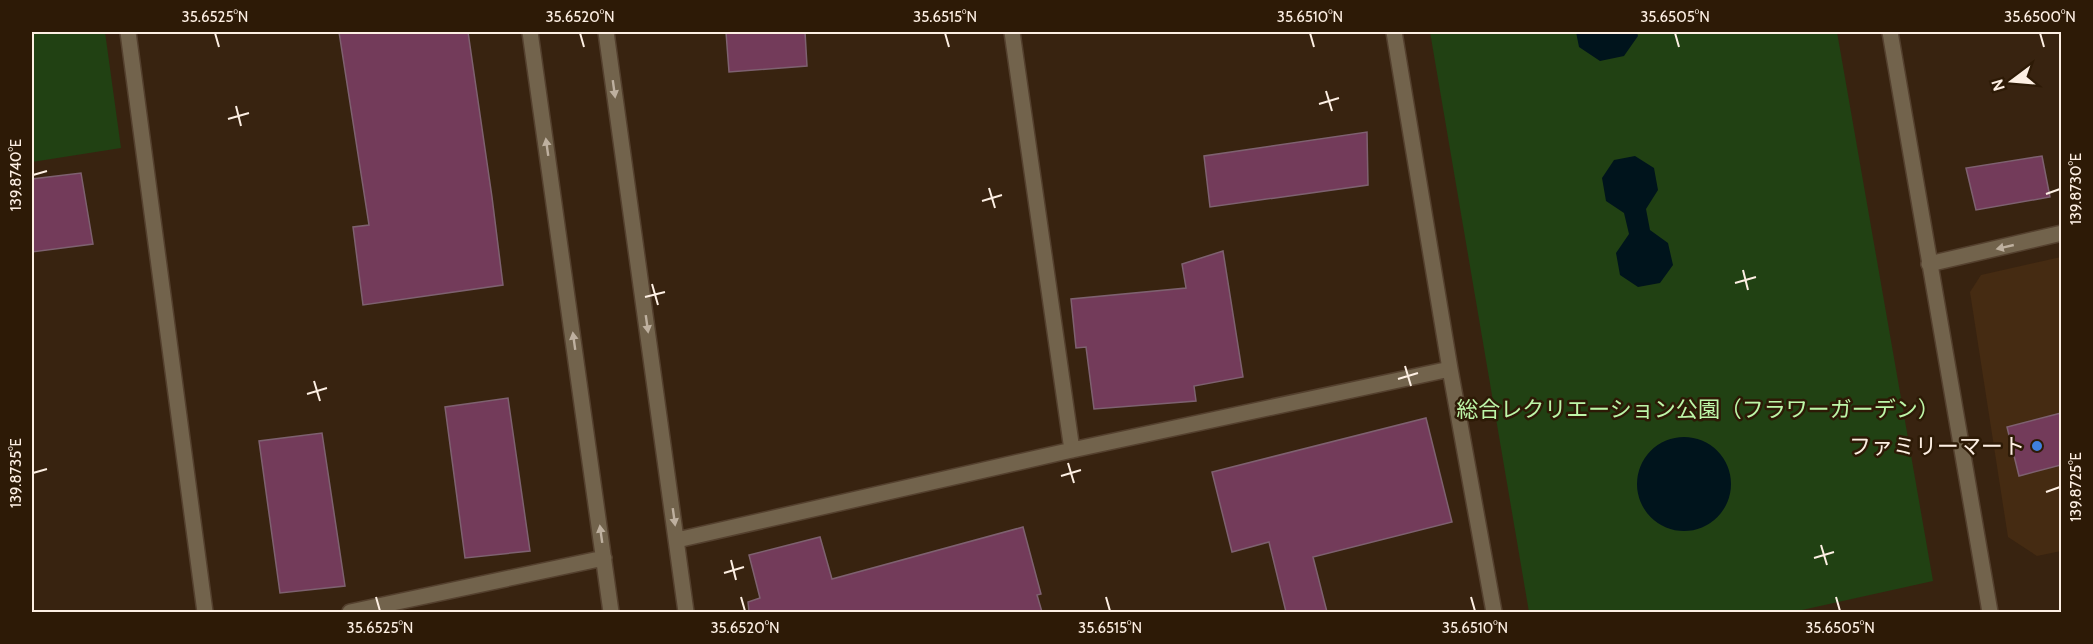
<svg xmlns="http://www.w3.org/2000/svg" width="2093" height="644" font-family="Cabin,'Noto Sans JP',sans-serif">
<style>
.built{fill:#452b12}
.green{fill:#214113}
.water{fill:#00141c}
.building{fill:#733b5a;stroke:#7e6170;stroke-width:1.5}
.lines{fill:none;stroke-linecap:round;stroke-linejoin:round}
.minor-casing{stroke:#54402e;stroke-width:18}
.minor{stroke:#72634c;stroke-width:15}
.oneway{fill:#beb09f}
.ticks{fill:none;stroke:#fdefe3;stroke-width:2}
.shop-dot{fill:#3f7fe0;stroke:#2d1a06;stroke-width:2}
.labels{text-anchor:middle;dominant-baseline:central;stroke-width:5;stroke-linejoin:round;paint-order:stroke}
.park-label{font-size:22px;fill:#bdf6a8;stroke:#2d1a06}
.poi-label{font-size:22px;fill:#fdefe3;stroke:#2d1a06;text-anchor:end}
.neatline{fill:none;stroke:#fdefe3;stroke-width:2}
.ticks-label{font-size:15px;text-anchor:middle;fill:#fdefe3}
</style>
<rect width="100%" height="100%" fill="#382310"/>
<!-- built -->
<path class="built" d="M 2061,257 L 2061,551 L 2037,556 L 2008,537 L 1970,292 L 1981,275 Z"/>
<!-- green -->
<path class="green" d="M 32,32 L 105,32 L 121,148 L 32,162 Z
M 1430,32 L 1837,32 L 1933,581 L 1793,612 L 1529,612 Z"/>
<!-- water -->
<path class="water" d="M 1576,32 L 1637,32 L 1638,36 L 1624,56 L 1600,61 L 1579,47 Z
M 1635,156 L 1654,168 L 1658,190 L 1646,209 L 1650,230 L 1668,243 L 1673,265 L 1660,283 L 1638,287 L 1620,275 L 1616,253 L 1629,234 L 1624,213 L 1606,201 L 1602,178 L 1614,160 Z
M1637 484a47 47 0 1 1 94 0a47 47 0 1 1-94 0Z"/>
<!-- building -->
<path class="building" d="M 339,32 L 468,32 L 492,197 L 503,285 L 363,305 L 353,227 L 369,225 Z
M 726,32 L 805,32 L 807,66 L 729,72 Z
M 1367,132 L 1368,185 L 1210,207 L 1204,156 Z
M 2042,156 L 2050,197 L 1976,210 L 1966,168 Z
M 81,173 L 93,244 L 32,252 L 32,179 Z
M 1223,251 L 1243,377 L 1194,386 L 1196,401 L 1094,409 L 1086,347 L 1076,348 L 1071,299 L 1186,288 L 1182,264 Z
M 508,398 L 530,551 L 465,558 L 445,407 Z
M 2061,413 L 2061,465 L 2019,476 L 2007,427 Z
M 1426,418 L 1452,522 L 1313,557 L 1327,612 L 1286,612 L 1269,542 L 1232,552 L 1212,472 Z
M 322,433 L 345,586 L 280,593 L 259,441 Z
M 1023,527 L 1041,594 L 1037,595 L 1042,612 L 749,612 L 748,602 L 760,598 L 749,555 L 820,537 L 832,579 Z"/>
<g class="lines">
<defs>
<path id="minor" d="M 128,32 L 205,612
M 530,32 L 611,612
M 606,32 L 686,612
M 1012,32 L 1072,450
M 1394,32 L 1450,369 L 1494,612
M 1890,32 L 1990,612
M 1929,264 L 2062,233
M 677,540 L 1072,450 L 1450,369
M 350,612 L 604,558"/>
</defs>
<!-- minor casing -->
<use href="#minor" class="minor-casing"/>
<!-- minor -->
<use href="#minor" class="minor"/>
</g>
<!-- one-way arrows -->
<defs><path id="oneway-solid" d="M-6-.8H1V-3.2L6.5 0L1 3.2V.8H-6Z" transform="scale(1.5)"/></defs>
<g class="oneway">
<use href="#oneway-solid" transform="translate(614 89) rotate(82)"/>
<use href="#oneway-solid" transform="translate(547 147) rotate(-98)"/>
<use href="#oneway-solid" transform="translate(2005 247) rotate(167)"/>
<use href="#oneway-solid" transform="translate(647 324) rotate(82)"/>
<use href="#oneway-solid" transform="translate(574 341) rotate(-98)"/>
<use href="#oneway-solid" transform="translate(674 517) rotate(82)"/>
<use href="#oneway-solid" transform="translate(601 534) rotate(-98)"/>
</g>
<!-- ticks -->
<path class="ticks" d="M 215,33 L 219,47M 580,33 L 584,47M 945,33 L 949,47M 1310,33 L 1314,47M 1675,33 L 1679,47M 2040,33 L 2044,47M 1326,91 L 1332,111M 1319,104 L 1339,98M 236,106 L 241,126M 228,119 L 249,113M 33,175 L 47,171M 989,188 L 995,208M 2046,194 L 2060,189M 982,201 L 1002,195M 1743,270 L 1748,290M 1735,283 L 1756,277M 652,284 L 658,305M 645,297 L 665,292M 1405,366 L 1411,386M 1398,379 L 1418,373M 314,381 L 320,401M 307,394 L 327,388M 1068,463 L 1074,483M 33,473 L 47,469M 1061,476 L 1081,470M 2046,492 L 2060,487M 1821,545 L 1827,565M 1814,558 L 1834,552M 731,560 L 736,580M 724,573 L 744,567M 376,597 L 380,611M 741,597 L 745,611M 1106,597 L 1110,611M 1471,597 L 1475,611M 1836,597 L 1840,611"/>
<!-- markers -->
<circle class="shop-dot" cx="2037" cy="446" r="6"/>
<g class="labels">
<!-- park labels -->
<g class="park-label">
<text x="1698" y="409">総合レクリエーション公園（フラワーガーデン）</text>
</g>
<!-- poi labels -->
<g class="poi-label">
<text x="2025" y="446">ファミリーマート</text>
</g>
</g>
<!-- border -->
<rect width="2093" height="644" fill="none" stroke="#2d1a06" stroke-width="66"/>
<!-- north arrow -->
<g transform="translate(2012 81) rotate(254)" stroke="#2d1a06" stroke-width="4.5" paint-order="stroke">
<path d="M0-4.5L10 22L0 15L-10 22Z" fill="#fdefe3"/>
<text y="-9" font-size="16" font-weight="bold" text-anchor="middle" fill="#fdefe3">N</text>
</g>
<rect x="33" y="33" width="2027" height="578" class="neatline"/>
<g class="ticks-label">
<text x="215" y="22">35.6525°N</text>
<text x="580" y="22">35.6520°N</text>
<text x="945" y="22">35.6515°N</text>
<text x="1310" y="22">35.6510°N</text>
<text x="1675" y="22">35.6505°N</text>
<text x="2040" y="22">35.6500°N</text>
<text transform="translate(16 175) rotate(-90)" y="5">139.8740°E</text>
<text transform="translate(2076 189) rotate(-90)" y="5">139.8730°E</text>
<text transform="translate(16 473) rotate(-90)" y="5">139.8735°E</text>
<text transform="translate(2076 487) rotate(-90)" y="5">139.8725°E</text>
<text x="380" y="633">35.6525°N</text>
<text x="745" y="633">35.6520°N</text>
<text x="1110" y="633">35.6515°N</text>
<text x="1475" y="633">35.6510°N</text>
<text x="1840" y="633">35.6505°N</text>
</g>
</svg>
